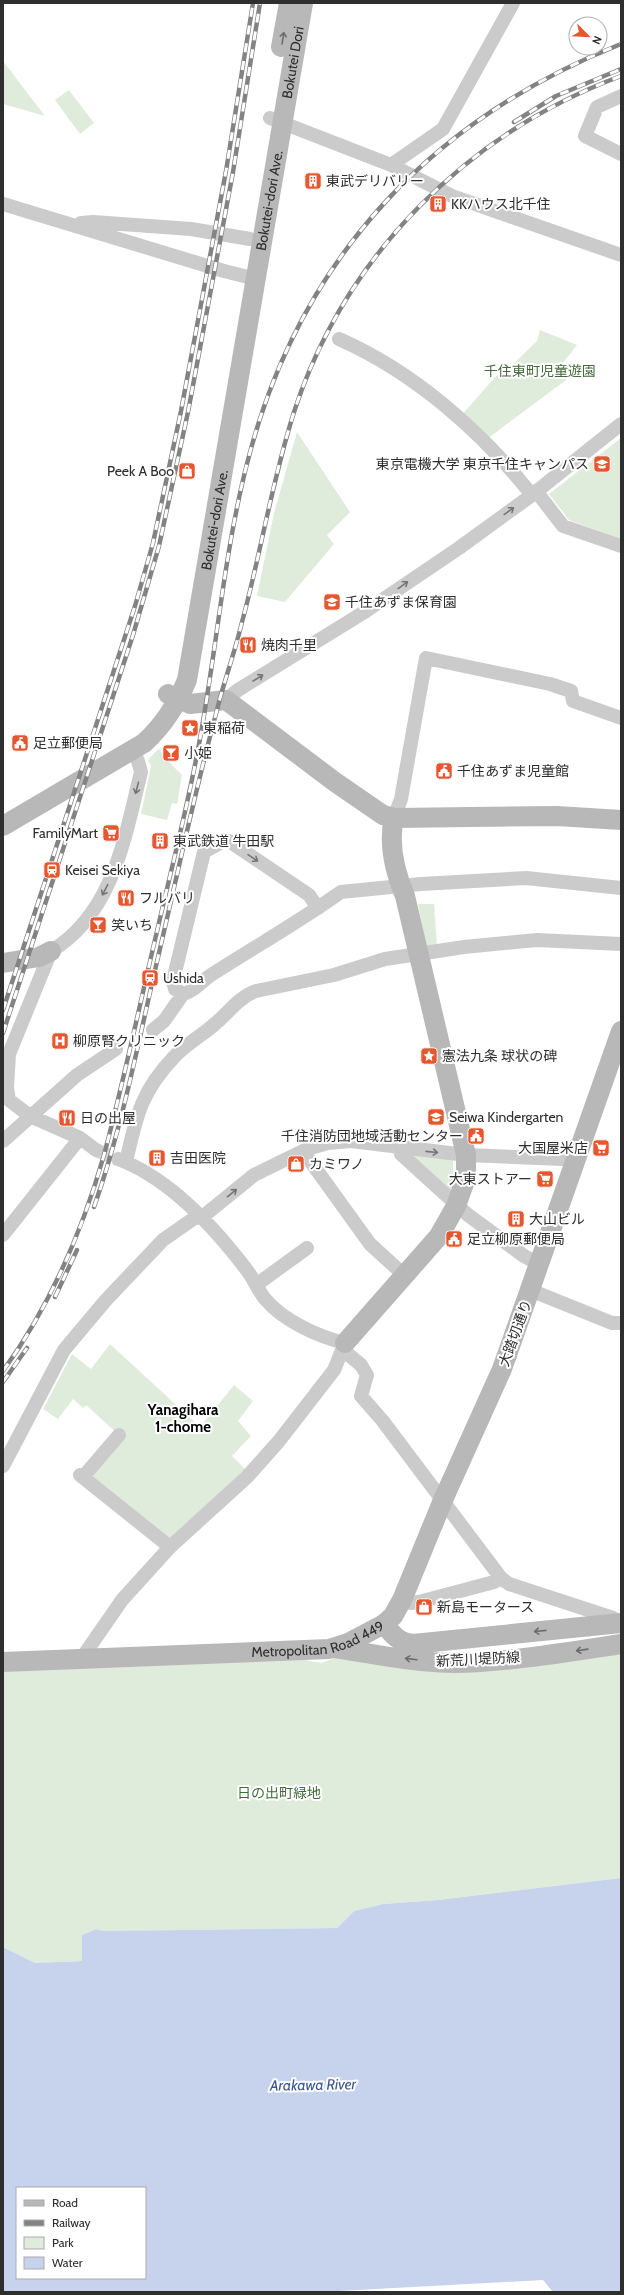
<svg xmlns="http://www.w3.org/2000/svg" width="624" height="2295" font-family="Cabin,'Noto Sans JP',sans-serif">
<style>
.green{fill:#dfecdb}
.water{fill:#c7d3ec;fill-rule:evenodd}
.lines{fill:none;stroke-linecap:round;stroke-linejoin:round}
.street-tunnel{stroke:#d5d5d5;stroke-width:14;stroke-dasharray:14 7;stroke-linecap:butt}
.street{stroke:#cbcbcb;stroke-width:14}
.secondary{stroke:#b8b8b8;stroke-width:20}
.rail-casing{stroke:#838383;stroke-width:4.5}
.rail{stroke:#fff;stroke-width:3;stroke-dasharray:9;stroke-linecap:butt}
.oneway{stroke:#6c6c6c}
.oneway2{stroke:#757575}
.labels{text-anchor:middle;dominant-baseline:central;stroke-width:4;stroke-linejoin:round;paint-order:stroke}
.street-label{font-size:14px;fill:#2e2e2e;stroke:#fff}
.poi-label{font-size:14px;fill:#2e2e2e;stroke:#fff;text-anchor:start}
.park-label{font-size:14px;fill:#446a3b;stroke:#fff}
.neighbourhood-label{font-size:15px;font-weight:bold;fill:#000;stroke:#fff}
.water-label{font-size:15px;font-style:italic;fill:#3c5790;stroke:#fff}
</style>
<rect width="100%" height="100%" fill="#fff"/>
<!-- green -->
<path class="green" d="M 3,61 L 45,116 L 3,104 Z
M 69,90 L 94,123 L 80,134 L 55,100 Z
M 540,330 L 577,345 L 562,364 L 574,374 L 487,439 L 460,417 L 496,376 L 501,376 L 537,341 Z
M 297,432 L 350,512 L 327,535 L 334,544 L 285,602 L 257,596 L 274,513 Z
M 621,438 L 621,539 L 569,520 L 549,494 Z
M 159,748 L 163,756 L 182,775 L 177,804 L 172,803 L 167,820 L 141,814 L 151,766 L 148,760 Z
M 418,904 L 434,904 L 437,945 L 426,946 Z
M 411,1154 L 453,1158 L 453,1187 L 449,1194 Z
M 110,1344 L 200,1427 L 234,1385 L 253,1401 L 238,1421 L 251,1436 L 232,1456 L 246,1470 L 165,1542 L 88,1477 L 121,1437 L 86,1405 L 83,1408 L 73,1399 L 58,1419 L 43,1409 L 72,1354 L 91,1369 Z
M 621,1651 L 621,1878 L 438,1900 L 383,1904 L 354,1911 L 337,1928 L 104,1931 L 96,1929 L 82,1935 L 82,1961 L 35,1963 L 3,1947 L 3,1672 L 289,1657 L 321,1663 L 343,1655 Z"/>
<!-- water -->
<path class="water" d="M 621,1878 L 621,2292 L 553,2292 L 543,2280 L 320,2292 L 3,2292 L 3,1947 L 35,1963 L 82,1961 L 82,1935 L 96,1929 L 104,1931 L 337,1928 L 354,1911 L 383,1904 L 438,1900 ZM 17,2188 L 145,2188 L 145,2278 L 17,2278 Z"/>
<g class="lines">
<!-- street-tunnel -->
<path class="street-tunnel" d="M 96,1150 L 118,1159"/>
<!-- street -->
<path class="street" d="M 621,96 L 597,107 L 585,136 L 621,154
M 270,118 L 391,165 L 452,196 L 621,255
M 391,165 L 443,129 L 513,3
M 3,204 L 224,271 L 256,279
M 81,223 L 93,222 L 191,229 L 250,239
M 339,339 C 414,372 481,431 532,495
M 536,491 L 563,526 L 621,546
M 226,700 L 238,690 L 366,611 L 459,548 L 532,495 L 621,424
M 394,818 L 401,799 L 426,658 L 550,684 L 571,691 L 573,701 L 621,718
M 318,908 L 309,895 L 229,841 L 222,842 L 204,852 L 173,981 L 175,989 L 183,994 C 193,992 202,981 211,975 C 253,948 297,923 338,894 L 341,892 L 421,884 L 526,878 L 621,888
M 153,1030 L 164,1021 L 183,994
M 3,1141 L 77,1075 L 116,1049
M 402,1149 L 401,1154 L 468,1215 L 524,1256 L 539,1264
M 96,1150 L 80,1138 L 30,1116 L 9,1100 L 7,1088 L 9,1054 L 51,951 C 113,914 125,837 141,772 L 138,761 L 133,751
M 303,1151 L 370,1244 L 404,1275
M 126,1162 C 136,1117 141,1091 175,1056 C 187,1043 203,1035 216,1023 C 229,1012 239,997 256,991 L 334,975 L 385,959 L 464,947 L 537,940 L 621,944
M 3,1235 L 80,1138
M 256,1285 L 307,1248
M 530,1290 L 612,1323 L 621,1323
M 343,1350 L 361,1365 L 367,1375 L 361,1396 L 382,1420 L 501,1578 L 509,1584 L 613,1618 L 615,1623
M 3,1466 L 64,1350 L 106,1300 L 163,1240 L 193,1219 L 206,1214 L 254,1175 L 307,1149 L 328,1143 L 351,1141 L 466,1155 L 562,1159 L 578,1157
M 80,1475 L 170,1547
M 83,1477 L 119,1435
M 402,1600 L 411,1603 L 419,1602 L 494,1582 L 501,1578
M 86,1659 L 86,1652 L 122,1600 L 170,1547 L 247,1477 L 279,1441 L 334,1370 L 345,1343 C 319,1337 284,1321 266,1300 C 258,1291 254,1279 246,1269 C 214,1227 169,1178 118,1159"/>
<!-- secondary -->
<g class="secondary">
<path d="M 281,47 L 289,3"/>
<path d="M 168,694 L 190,704 L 226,700 L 335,782 L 383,815 L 394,818 L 557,816 L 621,820"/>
<path id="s1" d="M 3,826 L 144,743 C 164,725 177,704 187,680 L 303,3"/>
<path d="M 3,963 L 39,957 L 51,951"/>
<path d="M 345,1343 L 439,1236 L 456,1206 L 466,1178 L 466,1155 L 405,896 C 395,872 388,844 394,818"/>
<path d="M 384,1624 C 393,1635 398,1642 413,1644 L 621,1623"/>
<path d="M 335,1648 C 374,1654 416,1663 455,1663 C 509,1662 568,1652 621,1644"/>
<path id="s2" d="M 3,1662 L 329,1649 L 348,1643 L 384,1624 L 393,1616 L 402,1600 L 443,1500 L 502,1369 L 621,1031"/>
</g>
<defs>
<path id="rail" d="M 514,122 L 556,96 L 621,69
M 3,1010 L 135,606 L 153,543 L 181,411 L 226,171 L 253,3
M 3,1033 L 133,635 L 159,546 L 188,412 L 233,172 L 260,3
M 94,1207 C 123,1125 139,1038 159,953 C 178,872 195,791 217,710 C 224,681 235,652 242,622 C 261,552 272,481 294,412 C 345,255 468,133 621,76
M 55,1297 L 77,1250
M 3,1371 C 50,1306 82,1232 104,1155 C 124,1080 140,1003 158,927 C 172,866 188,805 199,744 C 217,648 224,550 249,456 C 301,258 432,119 621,44
M 3,1382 L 27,1348"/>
</defs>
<!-- rail casing -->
<use href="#rail" class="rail-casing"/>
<!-- rail -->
<use href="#rail" class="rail"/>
</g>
<!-- one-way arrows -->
<defs><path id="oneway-shaft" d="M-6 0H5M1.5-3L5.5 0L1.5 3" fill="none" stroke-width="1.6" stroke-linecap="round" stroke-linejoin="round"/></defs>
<g class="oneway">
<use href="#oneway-shaft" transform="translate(283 38) rotate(-81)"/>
<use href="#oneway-shaft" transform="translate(540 1631) rotate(174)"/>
<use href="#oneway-shaft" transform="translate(582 1650) rotate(172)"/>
<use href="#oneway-shaft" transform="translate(411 1659) rotate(-173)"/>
</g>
<g class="oneway2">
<use href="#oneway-shaft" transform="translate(509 511) rotate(-36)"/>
<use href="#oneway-shaft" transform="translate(403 585) rotate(-36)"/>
<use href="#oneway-shaft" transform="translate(258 678) rotate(-32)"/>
<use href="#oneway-shaft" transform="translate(137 788) rotate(104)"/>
<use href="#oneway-shaft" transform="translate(253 858) rotate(34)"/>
<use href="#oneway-shaft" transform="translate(105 890) rotate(117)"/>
<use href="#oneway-shaft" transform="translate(432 1152) rotate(6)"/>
<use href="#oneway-shaft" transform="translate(232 1193) rotate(-39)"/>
</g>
<!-- icons -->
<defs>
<symbol id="building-square" viewBox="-11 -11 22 22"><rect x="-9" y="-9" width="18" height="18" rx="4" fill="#e6562f" stroke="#fff"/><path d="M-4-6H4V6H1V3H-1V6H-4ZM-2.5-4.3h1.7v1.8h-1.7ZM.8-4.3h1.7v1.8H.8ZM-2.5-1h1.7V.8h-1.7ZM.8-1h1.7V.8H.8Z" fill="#fff"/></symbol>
<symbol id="school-square" viewBox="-11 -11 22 22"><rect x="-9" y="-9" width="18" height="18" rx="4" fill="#e6562f" stroke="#fff"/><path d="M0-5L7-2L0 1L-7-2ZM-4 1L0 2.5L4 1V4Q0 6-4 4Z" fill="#fff"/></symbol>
<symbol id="shop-square" viewBox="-11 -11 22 22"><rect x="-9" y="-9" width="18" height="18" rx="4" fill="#e6562f" stroke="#fff"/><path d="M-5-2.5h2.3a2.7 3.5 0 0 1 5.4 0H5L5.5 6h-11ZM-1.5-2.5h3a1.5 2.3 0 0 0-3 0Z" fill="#fff"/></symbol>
<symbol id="restaurant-square" viewBox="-11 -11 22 22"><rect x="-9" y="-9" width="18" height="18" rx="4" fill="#e6562f" stroke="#fff"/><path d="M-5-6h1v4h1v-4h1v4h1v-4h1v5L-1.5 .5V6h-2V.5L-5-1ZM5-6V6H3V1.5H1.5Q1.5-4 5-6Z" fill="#fff"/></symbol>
<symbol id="sight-square" viewBox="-11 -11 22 22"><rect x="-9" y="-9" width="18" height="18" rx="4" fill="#e6562f" stroke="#fff"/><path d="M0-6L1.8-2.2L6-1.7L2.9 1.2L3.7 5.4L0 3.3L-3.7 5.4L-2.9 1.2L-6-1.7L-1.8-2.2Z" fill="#fff"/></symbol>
<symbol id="civic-square" viewBox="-11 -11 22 22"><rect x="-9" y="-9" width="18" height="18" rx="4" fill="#e6562f" stroke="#fff"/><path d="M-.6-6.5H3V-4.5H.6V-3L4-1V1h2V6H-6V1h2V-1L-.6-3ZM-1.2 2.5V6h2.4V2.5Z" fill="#fff"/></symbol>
<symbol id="bar-square" viewBox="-11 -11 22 22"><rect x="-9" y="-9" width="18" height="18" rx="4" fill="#e6562f" stroke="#fff"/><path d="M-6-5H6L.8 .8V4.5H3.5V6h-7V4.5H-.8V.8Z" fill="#fff"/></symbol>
<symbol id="supermarket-square" viewBox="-11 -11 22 22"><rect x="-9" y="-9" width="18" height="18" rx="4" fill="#e6562f" stroke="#fff"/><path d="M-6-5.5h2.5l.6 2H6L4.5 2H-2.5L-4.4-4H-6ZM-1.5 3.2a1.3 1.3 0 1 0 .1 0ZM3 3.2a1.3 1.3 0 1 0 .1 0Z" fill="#fff"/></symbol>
<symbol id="station-square" viewBox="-11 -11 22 22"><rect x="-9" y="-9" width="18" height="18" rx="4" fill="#e6562f" stroke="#fff"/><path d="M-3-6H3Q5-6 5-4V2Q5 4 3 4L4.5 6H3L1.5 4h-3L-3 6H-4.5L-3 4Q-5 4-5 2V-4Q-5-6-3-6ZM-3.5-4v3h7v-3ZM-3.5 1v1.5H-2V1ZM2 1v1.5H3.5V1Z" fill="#fff"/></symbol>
<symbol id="hospital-square" viewBox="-11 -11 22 22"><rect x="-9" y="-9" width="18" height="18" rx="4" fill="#e6562f" stroke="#fff"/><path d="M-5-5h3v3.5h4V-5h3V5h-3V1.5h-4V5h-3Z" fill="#fff"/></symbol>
</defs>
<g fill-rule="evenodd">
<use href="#building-square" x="303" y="171" width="20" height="20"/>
<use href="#building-square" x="428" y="194" width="20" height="20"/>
<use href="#school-square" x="592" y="454" width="20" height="20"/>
<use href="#shop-square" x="177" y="461" width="20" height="20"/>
<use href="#school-square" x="322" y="592" width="20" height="20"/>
<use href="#restaurant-square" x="238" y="635" width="20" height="20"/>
<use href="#sight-square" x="180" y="718" width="20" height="20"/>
<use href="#civic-square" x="10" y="733" width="20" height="20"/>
<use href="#bar-square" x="161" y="743" width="20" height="20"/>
<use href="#civic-square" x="434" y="761" width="20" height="20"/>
<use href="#supermarket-square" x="101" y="823" width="20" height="20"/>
<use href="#building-square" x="150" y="831" width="20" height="20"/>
<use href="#station-square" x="42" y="860" width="20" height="20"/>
<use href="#restaurant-square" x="116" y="888" width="20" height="20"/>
<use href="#bar-square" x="88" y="915" width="20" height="20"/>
<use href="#station-square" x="140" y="968" width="20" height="20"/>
<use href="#hospital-square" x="50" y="1031" width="20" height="20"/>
<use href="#sight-square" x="419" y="1046" width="20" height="20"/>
<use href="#school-square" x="426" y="1107" width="20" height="20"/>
<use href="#restaurant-square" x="57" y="1108" width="20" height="20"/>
<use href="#civic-square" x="466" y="1126" width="20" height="20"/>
<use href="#supermarket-square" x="591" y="1138" width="20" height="20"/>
<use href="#building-square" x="147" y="1148" width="20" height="20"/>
<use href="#shop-square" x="286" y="1154" width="20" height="20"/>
<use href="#supermarket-square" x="535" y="1169" width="20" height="20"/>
<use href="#building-square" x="506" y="1209" width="20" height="20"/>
<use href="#civic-square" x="444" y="1229" width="20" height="20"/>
<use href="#shop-square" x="414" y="1597" width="20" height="20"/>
</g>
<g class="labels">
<!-- street labels -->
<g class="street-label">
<text stroke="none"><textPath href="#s1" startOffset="867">Bokutei Dori</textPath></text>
<text stroke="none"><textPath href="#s1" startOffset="727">Bokutei-dori Ave.</textPath></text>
<text stroke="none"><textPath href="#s1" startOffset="403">Bokutei-dori Ave.</textPath></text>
<text transform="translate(515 1333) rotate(-70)">大踏切通り</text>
<text stroke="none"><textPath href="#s2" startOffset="317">Metropolitan Road 449</textPath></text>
<text transform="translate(478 1659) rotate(-3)">新荒川堤防線</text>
</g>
<!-- poi labels -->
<g class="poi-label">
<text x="326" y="181">東武デリバリー</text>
<text x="451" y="204">KKハウス北千住</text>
<text x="589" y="464" text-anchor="end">東京電機大学 東京千住キャンパス</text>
<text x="174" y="471" text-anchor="end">Peek A Boo</text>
<text x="345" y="602">千住あずま保育園</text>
<text x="261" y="645">焼肉千里</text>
<text x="203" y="728">東稲荷</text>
<text x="33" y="743">足立郵便局</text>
<text x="184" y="753">小姫</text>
<text x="457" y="771">千住あずま児童館</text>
<text x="98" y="833" text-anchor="end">FamilyMart</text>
<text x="173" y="841">東武鉄道 牛田駅</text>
<text x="65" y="870">Keisei Sekiya</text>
<text x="139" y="898">フルバリ</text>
<text x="111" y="925">笑いち</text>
<text x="163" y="978">Ushida</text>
<text x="73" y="1041">柳原腎クリニック</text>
<text x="442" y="1056">憲法九条 球状の碑</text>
<text x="449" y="1117">Seiwa Kindergarten</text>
<text x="80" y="1118">日の出屋</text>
<text x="463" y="1136" text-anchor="end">千住消防団地域活動センター</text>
<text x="588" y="1148" text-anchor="end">大国屋米店</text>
<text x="170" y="1158">吉田医院</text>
<text x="309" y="1164">カミワノ</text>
<text x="532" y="1179" text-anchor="end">大東ストアー</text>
<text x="529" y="1219">大山ビル</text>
<text x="467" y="1239">足立柳原郵便局</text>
<text x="437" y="1607">新島モータース</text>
</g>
<!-- park labels -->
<g class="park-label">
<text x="540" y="371">千住東町児童遊園</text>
<text x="279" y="1793">日の出町緑地</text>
</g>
<!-- neighbourhood labels -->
<g class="neighbourhood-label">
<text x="183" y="1410">Yanagihara<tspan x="183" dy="17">1-chome</tspan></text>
</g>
<!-- water labels -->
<g class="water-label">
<text transform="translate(313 2085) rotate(-1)">Arakawa River</text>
</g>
</g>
<!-- border -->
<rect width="624" height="2295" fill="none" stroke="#2e2e2e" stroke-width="8"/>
<!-- legend -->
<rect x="16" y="2187" width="130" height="92" fill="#ffffff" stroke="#ababab"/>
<rect x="24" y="2200" width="20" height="6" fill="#b8b8b8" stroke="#ababab"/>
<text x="52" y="2207" font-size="12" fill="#2e2e2e">Road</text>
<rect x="24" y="2220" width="20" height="6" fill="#838383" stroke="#ababab"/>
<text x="52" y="2227" font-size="12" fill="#2e2e2e">Railway</text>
<rect x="24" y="2237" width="20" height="12" fill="#dfecdb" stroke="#ababab"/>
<text x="52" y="2247" font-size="12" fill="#2e2e2e">Park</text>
<rect x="24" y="2257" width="20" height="12" fill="#c7d3ec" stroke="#ababab"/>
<text x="52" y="2267" font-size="12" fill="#2e2e2e">Water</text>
<!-- north arrow -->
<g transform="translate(588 36) rotate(114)"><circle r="19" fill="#ffffff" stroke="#ababab"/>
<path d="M0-3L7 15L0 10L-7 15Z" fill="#e6562f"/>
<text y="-6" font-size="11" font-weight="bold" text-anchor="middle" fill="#2e2e2e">N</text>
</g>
</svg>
